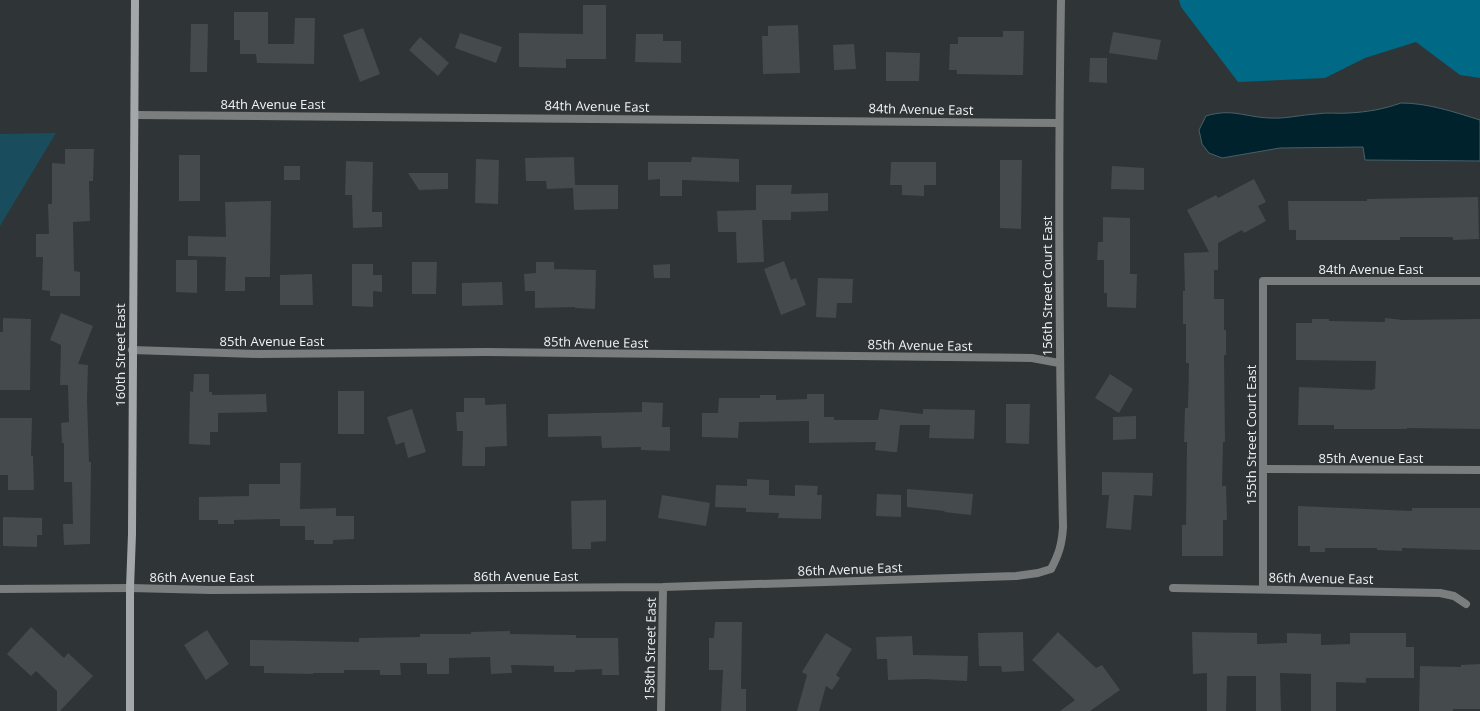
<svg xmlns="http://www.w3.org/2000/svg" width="1480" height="711" font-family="'Open Sans',sans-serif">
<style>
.green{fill:#194d5e}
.forest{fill:#006985}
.water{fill:#00222d;stroke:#486069}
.building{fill:#454a4c}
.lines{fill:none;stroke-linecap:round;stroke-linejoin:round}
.minor{stroke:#7b7e7e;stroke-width:8}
.tertiary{stroke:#7b7e7e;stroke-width:8}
.secondary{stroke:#a4a7a9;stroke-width:8}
.labels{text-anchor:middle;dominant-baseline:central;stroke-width:3;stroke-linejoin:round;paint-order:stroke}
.street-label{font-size:13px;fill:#eff2f4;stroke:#2f3436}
</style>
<rect width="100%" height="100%" fill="#2f3436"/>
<!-- green -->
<path class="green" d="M 56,133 L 0,226 L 0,134 Z"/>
<!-- forest -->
<path class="forest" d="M 1179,0 L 1480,0 L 1480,78 L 1460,75 L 1416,42 L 1365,58 L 1325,78 L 1238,82 L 1181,7 Z"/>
<!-- water -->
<path class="water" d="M 1401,103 C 1428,103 1454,112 1480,120 L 1480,161 L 1365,160 L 1363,147 L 1280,148 L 1222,158 L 1209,153 L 1202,144 L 1199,130 L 1206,116 C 1232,108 1244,117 1270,118 C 1285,119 1300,115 1316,114 C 1327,112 1338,114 1349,113 C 1368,112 1384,109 1401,103 Z"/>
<!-- building -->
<path class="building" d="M 583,5 L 606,5 L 606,59 L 566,59 L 566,68 L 519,67 L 519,33 L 583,34 Z
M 234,12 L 268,12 L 268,44 L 294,44 L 295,18 L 315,18 L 314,64 L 257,63 L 256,54 L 240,54 L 240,40 L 234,40 Z
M 191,24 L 208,24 L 207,72 L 190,72 Z
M 798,25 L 800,73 L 763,74 L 762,36 L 768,36 L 768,26 Z
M 363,28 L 380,74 L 360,82 L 343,35 Z
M 1003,31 L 1024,31 L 1023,75 L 957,74 L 957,70 L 949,70 L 950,44 L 958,44 L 958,37 L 1003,37 Z
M 1113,32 L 1161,40 L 1157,60 L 1109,53 Z
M 460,33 L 502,47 L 496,63 L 455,48 Z
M 636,34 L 663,34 L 663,41 L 681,41 L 681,63 L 635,62 Z
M 420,37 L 449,63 L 438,76 L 409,50 Z
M 854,44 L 856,69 L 834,70 L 833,45 Z
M 886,52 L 920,53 L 919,81 L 886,81 Z
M 1090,58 L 1107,58 L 1107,83 L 1089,82 Z
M 65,149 L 94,149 L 93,181 L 89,181 L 90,221 L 73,222 L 74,271 L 80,272 L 80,296 L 50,296 L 50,291 L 42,290 L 43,257 L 36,257 L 36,234 L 49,234 L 48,204 L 52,204 L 52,163 L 65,164 Z
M 179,155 L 200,155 L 200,201 L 179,201 Z
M 574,157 L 575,185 L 618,185 L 618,209 L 574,210 L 573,188 L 547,189 L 546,181 L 526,181 L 525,158 Z
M 692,157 L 739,159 L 739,182 L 682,180 L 682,196 L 660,196 L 660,179 L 648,180 L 648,162 L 691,162 Z
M 476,159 L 499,160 L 498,204 L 475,203 Z
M 1000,160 L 1022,160 L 1021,229 L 1000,228 Z
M 346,161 L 373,162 L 372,212 L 382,212 L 382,227 L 353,228 L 352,195 L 345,195 Z
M 891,162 L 936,162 L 936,185 L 924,185 L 924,196 L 902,195 L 902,185 L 890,185 Z
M 284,166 L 300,166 L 300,180 L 284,180 Z
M 1112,166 L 1144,168 L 1144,190 L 1111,189 Z
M 408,173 L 448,173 L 448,189 L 419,190 Z
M 1254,179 L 1266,202 L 1258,206 L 1266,221 L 1244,233 L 1242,230 L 1218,243 L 1218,271 L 1218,270 L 1214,270 L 1214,299 L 1224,299 L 1224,330 L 1226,330 L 1226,355 L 1224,355 L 1225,442 L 1223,442 L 1222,486 L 1226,486 L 1227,520 L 1223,520 L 1223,556 L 1182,556 L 1182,525 L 1186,525 L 1187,442 L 1184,442 L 1185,408 L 1188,408 L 1189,363 L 1186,363 L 1186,324 L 1183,324 L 1183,291 L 1185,291 L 1184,253 L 1209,252 L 1187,210 L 1216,195 L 1218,198 Z
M 756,185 L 792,185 L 791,194 L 828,193 L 828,211 L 791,212 L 791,220 L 762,220 L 764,262 L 737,263 L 736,232 L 718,232 L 717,211 L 756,210 Z
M 1478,197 L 1479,239 L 1453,240 L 1453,237 L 1400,237 L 1400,240 L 1296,240 L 1296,230 L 1289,230 L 1288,201 L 1367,201 L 1367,199 Z
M 271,201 L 270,277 L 245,277 L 245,291 L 225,291 L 226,257 L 188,256 L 188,236 L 226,237 L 225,202 Z
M 1103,217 L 1130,218 L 1130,274 L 1137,274 L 1136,308 L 1107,307 L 1107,293 L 1104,293 L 1104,260 L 1097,260 L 1098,242 L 1103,242 Z
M 176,260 L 197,260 L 197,293 L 176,292 Z
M 784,261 L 791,280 L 796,278 L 806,305 L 781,315 L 764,269 Z
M 412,262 L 437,262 L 436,294 L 412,294 Z
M 536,262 L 554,262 L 554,269 L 596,270 L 595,309 L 575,308 L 575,307 L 535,308 L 535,291 L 525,291 L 524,274 L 536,273 Z
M 352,264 L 373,264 L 373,275 L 382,275 L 382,292 L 373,291 L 373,307 L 352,306 Z
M 670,264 L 670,278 L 654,278 L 653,265 Z
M 312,274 L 313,305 L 280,305 L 280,275 Z
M 818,278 L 853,279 L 852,303 L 837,303 L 836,318 L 816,317 Z
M 502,282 L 503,305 L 462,306 L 462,283 Z
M 61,313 L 93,326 L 78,364 L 88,365 L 87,399 L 89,462 L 91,462 L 90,544 L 64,545 L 63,524 L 73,524 L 72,482 L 64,482 L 64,443 L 62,443 L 61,423 L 69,422 L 68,385 L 60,385 L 61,345 L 50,340 Z
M 3,318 L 31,319 L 30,390 L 0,390 L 0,332 L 3,332 Z
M 1385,318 L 1403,320 L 1480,319 L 1480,429 L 1407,428 L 1407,429 L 1334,429 L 1334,425 L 1298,425 L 1299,387 L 1373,390 L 1373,389 L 1375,389 L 1376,361 L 1296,360 L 1296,323 L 1312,323 L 1312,319 L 1329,319 L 1329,321 L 1385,322 Z
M 194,374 L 209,374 L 209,392 L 212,392 L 212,395 L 266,394 L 267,412 L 218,413 L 218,432 L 210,432 L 210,445 L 189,444 L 190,391 L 193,392 Z
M 1110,374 L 1133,389 L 1119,413 L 1095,398 Z
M 338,391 L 364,391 L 364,434 L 338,434 Z
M 807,394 L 824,394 L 824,417 L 834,417 L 834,420 L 878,420 L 880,409 L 923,414 L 923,409 L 975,410 L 974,439 L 929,438 L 930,425 L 900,425 L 897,452 L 892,452 L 875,450 L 876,442 L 809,443 L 809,421 L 739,422 L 738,438 L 702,437 L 702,413 L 718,413 L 719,398 L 760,398 L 760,395 L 776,395 L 776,400 L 807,399 Z
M 464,398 L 485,398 L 485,405 L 506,404 L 507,446 L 485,447 L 485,466 L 462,466 L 463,431 L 457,431 L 456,412 L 464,412 Z
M 642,402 L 663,403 L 662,427 L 670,427 L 670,451 L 641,450 L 641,447 L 602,448 L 601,436 L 548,437 L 548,414 L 642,412 Z
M 1006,404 L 1030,404 L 1029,444 L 1006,443 Z
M 412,409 L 426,452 L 408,458 L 404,442 L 396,445 L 387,417 Z
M 1136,416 L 1136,439 L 1113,440 L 1113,417 Z
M 0,418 L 32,418 L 31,456 L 33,456 L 34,490 L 8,490 L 8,475 L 0,475 Z
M 280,463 L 301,463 L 300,509 L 336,508 L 336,516 L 354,516 L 354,539 L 333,540 L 333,544 L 314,544 L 314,540 L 305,540 L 305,526 L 280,526 L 280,519 L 234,520 L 234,524 L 218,524 L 218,520 L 199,520 L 199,497 L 249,496 L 249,484 L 280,484 Z
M 1102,472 L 1153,473 L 1152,496 L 1134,495 L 1131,530 L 1106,528 L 1109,495 L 1102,495 Z
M 747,479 L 769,480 L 769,495 L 795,496 L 795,485 L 818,486 L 817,495 L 822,495 L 821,519 L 778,518 L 779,513 L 746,512 L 746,508 L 715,507 L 716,485 L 747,486 Z
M 907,489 L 973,494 L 971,515 L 944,512 L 945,511 L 907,507 Z
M 877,494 L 901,495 L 901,517 L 876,516 Z
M 662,495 L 710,503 L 706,526 L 658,518 Z
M 606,500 L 606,541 L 591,542 L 591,549 L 572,549 L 571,501 Z
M 1298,506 L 1412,511 L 1412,508 L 1480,508 L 1480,550 L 1402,548 L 1402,551 L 1377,550 L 1377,548 L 1325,548 L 1325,552 L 1310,552 L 1310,546 L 1298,546 Z
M 3,517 L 42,518 L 42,535 L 37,535 L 37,547 L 3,546 Z
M 715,622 L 742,622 L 741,689 L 746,689 L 746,711 L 721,711 L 723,670 L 709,670 L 709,638 L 714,638 Z
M 31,627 L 64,658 L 68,653 L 93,676 L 60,711 L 57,711 L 57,691 L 36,671 L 31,676 L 7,654 Z
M 207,630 L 229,664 L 206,680 L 184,645 Z
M 510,631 L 510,634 L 576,635 L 576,638 L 618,638 L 619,675 L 602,675 L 602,669 L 575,670 L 575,672 L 554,672 L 554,666 L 511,665 L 512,673 L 491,674 L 490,657 L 449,658 L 449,674 L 427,674 L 427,663 L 400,663 L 401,675 L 380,675 L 380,670 L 344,670 L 344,673 L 313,673 L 313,674 L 264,673 L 264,666 L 250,666 L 250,640 L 359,642 L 359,638 L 420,637 L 420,634 L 471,634 L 471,632 Z
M 1023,632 L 1024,671 L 1002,672 L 1001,666 L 979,666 L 978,633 Z
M 1058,632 L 1096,668 L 1102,665 L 1120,690 L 1090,711 L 1060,711 L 1075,700 L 1032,660 Z
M 1192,632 L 1257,633 L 1257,644 L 1287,643 L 1287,633 L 1321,634 L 1321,645 L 1350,644 L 1350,633 L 1406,633 L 1406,647 L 1414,647 L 1414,678 L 1366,678 L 1366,683 L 1336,682 L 1336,711 L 1311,711 L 1311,674 L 1280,673 L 1281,711 L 1256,711 L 1256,676 L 1227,676 L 1226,711 L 1207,711 L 1207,673 L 1193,674 Z
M 826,633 L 852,649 L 836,675 L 840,678 L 832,690 L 826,686 L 819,711 L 797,711 L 807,675 L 802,672 Z
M 912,636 L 913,655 L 968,656 L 967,681 L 924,679 L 888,680 L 887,659 L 877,659 L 876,637 Z
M 1480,664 L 1480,709 L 1453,709 L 1453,711 L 1419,711 L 1420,666 L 1461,667 L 1461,665 Z"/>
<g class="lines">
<!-- minor -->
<path class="minor" d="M 135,115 L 1059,123
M 132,350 L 259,354 L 487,352 L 1032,358 L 1059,363
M 1263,469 L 1480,470
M 130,588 L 211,590 L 663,587 L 1016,576 L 1038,573 L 1051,569 C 1059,554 1062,544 1063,527 C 1059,351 1058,176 1061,0
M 1173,588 L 1440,593 L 1454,596 L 1466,604
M 1263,589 L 1263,281 L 1480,281
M 661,711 L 663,587"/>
<!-- tertiary -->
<path class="tertiary" d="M 0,589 L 130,588"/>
<!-- secondary -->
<path class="secondary" d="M 130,711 L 130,588 L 132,534 L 135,0"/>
</g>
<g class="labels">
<!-- street labels -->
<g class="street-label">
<text x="273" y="104">84th Avenue East</text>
<text transform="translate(597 106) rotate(1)">84th Avenue East</text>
<text transform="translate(921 109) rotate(1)">84th Avenue East</text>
<text x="1371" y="269">84th Avenue East</text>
<text transform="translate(1047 286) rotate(-90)">156th Street Court East</text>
<text x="272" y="341">85th Avenue East</text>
<text transform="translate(596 342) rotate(1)">85th Avenue East</text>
<text transform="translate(920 345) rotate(1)">85th Avenue East</text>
<text transform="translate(120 355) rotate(-90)">160th Street East</text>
<text transform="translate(1251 435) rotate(-90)">155th Street Court East</text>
<text x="1371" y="458">85th Avenue East</text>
<text transform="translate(850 569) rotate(-2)">86th Avenue East</text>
<text x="526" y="576">86th Avenue East</text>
<text x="202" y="577">86th Avenue East</text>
<text transform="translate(1321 578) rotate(1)">86th Avenue East</text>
<text transform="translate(650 649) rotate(-89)">158th Street East</text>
</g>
</g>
</svg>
